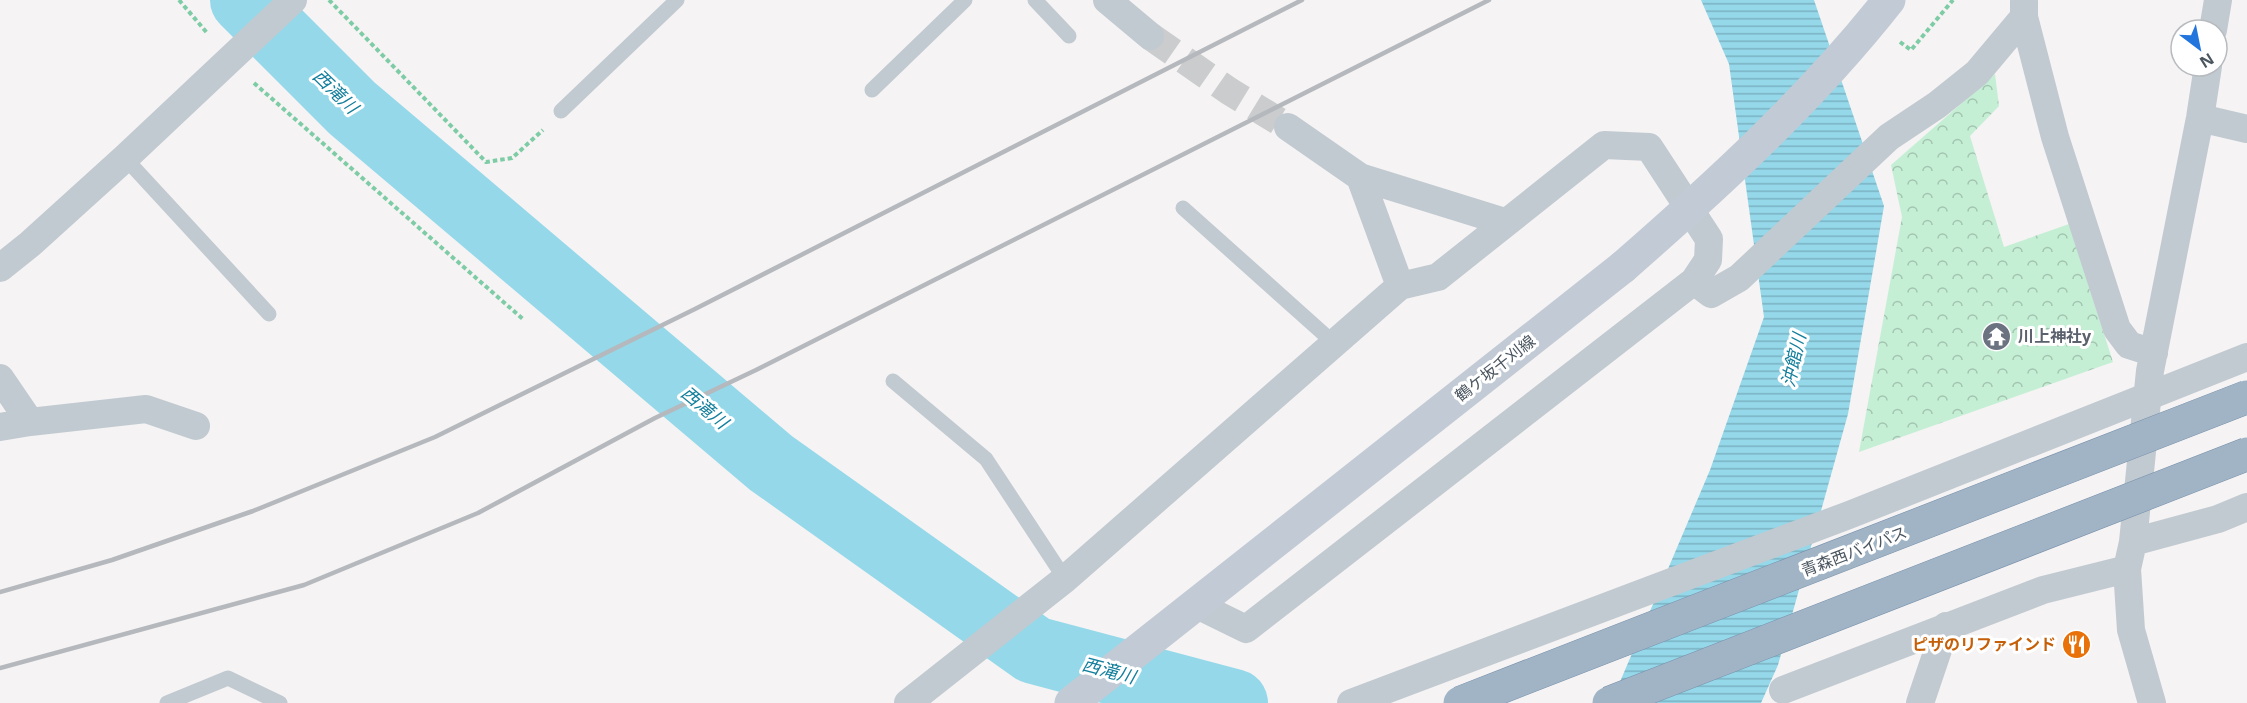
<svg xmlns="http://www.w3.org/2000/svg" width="2247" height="703" font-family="'Open Sans','Noto Sans JP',sans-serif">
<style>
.forest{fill:url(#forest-crowns)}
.water{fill:url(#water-rules)}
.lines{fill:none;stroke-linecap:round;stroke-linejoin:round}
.river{stroke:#94d8ea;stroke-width:68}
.minor-tunnel{stroke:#caccce;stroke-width:28;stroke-dasharray:28 14;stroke-linecap:butt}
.path{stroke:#7dcca5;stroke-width:4;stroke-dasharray:4.5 3;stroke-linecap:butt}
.service{stroke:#c1cad1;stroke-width:15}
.minor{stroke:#c1cad1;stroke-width:28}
.secondary{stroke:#c2cbd5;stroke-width:33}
.rail{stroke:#b5b8bc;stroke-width:4.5}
.trunk-bridge-casing{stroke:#7890aa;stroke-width:34;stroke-linecap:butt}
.minor-bridge{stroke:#c1cad1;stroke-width:28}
.secondary-bridge{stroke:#c2cbd5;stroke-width:33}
.trunk-bridge{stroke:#a0b4c6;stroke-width:33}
.labels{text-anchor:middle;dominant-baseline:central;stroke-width:6;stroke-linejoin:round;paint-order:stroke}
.worship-label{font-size:16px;font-weight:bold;fill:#5b616d;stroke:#fff;text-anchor:start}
.street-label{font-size:16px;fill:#4b5660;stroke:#fff}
.food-label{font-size:16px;font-weight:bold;fill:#c56008;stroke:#fff;text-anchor:end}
.water-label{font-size:18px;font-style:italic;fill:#137f9c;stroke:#fff}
</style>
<defs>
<pattern id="forest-crowns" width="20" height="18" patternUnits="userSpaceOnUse" patternTransform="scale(1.5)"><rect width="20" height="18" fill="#c5efd5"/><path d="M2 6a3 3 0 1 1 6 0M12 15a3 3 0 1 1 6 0" fill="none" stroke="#a2c4b0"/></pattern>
<pattern id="water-rules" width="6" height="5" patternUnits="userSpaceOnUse" patternTransform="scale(1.5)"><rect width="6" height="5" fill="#94d8ea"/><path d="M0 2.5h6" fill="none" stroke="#7bb2c1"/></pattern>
</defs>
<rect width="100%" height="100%" fill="#f5f3f3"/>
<!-- forest -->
<path class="forest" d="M 1995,74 L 1999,106 L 1970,136 L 2004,247 L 2069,224 L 2113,362 L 1859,452 L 1902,217 L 1891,165 Z"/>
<!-- water -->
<path class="water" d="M 1701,0 L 1814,0 L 1884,206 L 1848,414 L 1778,665 L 1761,703 L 1611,703 L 1710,470 L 1764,317 L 1729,64 Z"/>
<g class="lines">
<!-- river -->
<path class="river" d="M 244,0 L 352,108 L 771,463 L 1034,650 L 1234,703"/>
<!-- minor-tunnel -->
<path class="minor-tunnel" d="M 1150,36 L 1229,91 L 1288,127"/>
<!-- path -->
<path class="path" d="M 179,0 L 208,34
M 329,0 L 486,162 L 512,158 L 543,130
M 1900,42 L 1911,50 L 1953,0
M 254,83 L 524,320"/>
<!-- service -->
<path class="service" d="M 1035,0 L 1069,36
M 872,90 L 965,0
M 561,111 L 677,0
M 125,158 L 269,314
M 1183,208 L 1335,344
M 893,381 L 986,459 L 1065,579
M 167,703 L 228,678 L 280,703"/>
<!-- minor -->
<path class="minor" d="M 1107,0 L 1150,36
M 2024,2 L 2024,17 L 2055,137 L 2117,329 L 2129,345 L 2154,353
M 2213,30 L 2218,0
M 2200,118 L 2247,129
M 1288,127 L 1360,177 L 1400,286
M 1360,177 L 1505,222
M 0,268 L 30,244 L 125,158 L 293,0
M 1694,281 L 1711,294 L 1739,278 L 1889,137 L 1937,105 L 1977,73 L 2024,17
M 0,378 L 30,422
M 0,427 L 30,422 L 146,409 L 196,426
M 2133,542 L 2218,519 L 2247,507
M 1783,690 L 2043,590 L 2127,569
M 908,703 L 1065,579 L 1400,286 L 1438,277 L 1604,145 L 1649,147 L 1709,239 L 1708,260 L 1694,281 L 1246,629 L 1195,604
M 1920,703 L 1946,626
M 2152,703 L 2131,630 L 2127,569 L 2133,542 L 2150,371 L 2200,118 L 2208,66"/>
<!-- secondary -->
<path class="secondary" d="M 1071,703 L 1623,267"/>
<!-- rail -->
<path class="rail" d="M 0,592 L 112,560 L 253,511 L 435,437 L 695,309 L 1302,0
M 0,668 L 304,585 L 478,513 L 655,418 L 756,370 L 1489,0"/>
<defs>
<path id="trunk-bridge" d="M 1460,703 L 2247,397
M 1609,703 L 2247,454"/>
</defs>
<!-- trunk-bridge casing -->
<use href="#trunk-bridge" class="trunk-bridge-casing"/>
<!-- minor-bridge -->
<path class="minor-bridge" d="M 1351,703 L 1849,515 L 2247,357"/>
<!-- secondary-bridge -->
<path class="secondary-bridge" d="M 1623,267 C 1718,184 1811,99 1889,0"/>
<!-- trunk-bridge -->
<use href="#trunk-bridge" class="trunk-bridge"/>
</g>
<!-- icons -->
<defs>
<symbol id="temple-disc" viewBox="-11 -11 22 22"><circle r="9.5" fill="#6b7280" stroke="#fff"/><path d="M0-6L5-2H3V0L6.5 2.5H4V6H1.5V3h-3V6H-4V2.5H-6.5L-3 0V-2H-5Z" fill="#fff"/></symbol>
<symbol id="restaurant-disc" viewBox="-11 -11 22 22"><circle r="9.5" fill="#e8710a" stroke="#fff"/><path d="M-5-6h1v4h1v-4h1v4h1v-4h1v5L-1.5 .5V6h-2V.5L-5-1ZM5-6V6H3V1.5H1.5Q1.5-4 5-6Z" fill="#fff"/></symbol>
</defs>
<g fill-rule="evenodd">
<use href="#temple-disc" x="1980" y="320" width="33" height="33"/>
<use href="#restaurant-disc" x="2060" y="628" width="33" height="33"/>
</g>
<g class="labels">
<!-- worship labels -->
<g class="worship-label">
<text x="2018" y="336">川上神社y</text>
</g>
<!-- street labels -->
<g class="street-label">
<text transform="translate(1495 368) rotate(-38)">鶴ケ坂千刈線</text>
<text transform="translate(1854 551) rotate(-21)">青森西バイパス</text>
</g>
<!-- food labels -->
<g class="food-label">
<text x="2056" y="644">ピザのリファインド</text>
</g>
<!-- water labels -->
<g class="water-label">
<text transform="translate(336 91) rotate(44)">西滝川</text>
<text transform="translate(1793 360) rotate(-77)">沖館川</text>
<text transform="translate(705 407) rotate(40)">西滝川</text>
<text transform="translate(1109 670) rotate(15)">西滝川</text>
</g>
</g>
<!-- north arrow -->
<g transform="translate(2199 48) rotate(148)"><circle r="28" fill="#ffffff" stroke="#b7bbbf" stroke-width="1.5"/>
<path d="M0-4.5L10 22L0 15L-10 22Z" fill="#2375de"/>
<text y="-9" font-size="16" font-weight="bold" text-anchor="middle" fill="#4b5660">N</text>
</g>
</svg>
